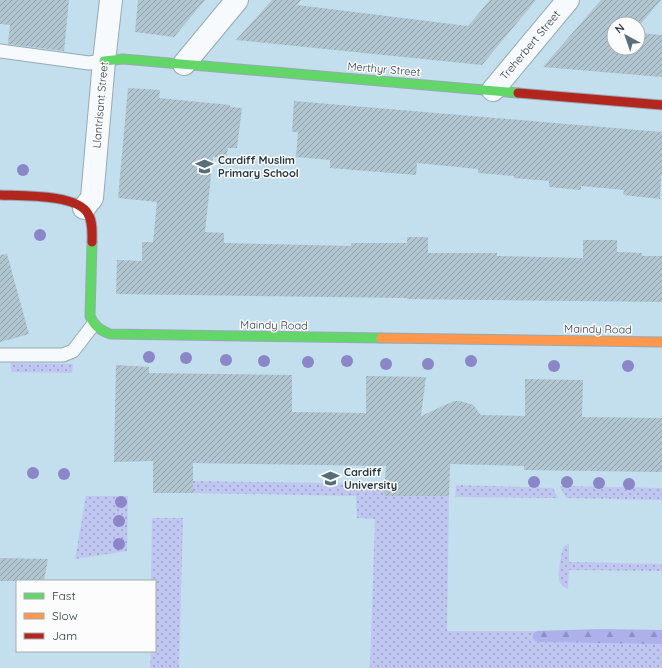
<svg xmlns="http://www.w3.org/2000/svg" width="662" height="668" font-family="Quicksand,sans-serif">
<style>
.grass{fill:url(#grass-dots)}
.forest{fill:url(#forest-firs)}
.building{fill:url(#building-hatch)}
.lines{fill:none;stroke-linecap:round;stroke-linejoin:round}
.lane-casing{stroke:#95aab4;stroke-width:15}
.street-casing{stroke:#95aab4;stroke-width:24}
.fast-casing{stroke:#95aab4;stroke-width:11}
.slow-casing{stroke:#95aab4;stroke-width:11}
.jam-casing{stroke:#95aab4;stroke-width:11}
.lane{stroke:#f6fafc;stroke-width:13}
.street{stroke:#f6fafc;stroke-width:22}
.fast{stroke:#63d668;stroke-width:9}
.slow{stroke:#ff974d;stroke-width:9}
.jam{stroke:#b3261e;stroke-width:9}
.tree{fill:#8a86c8}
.labels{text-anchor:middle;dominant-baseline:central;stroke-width:3;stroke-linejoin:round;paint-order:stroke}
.street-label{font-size:11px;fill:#1f333c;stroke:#fcfcfc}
.poi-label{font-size:11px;font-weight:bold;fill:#1f333c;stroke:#fcfcfc;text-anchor:start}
</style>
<defs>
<pattern id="grass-dots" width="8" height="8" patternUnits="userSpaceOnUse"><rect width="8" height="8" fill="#bfc6f0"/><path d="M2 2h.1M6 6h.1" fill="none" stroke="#9ba1c4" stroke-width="1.8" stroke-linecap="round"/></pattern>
<pattern id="forest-firs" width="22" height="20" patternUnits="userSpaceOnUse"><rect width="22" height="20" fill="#aeb0eb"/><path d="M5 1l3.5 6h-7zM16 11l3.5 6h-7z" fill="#8d90c0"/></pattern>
<pattern id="building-hatch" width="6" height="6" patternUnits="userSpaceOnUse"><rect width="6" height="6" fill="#b0c5d0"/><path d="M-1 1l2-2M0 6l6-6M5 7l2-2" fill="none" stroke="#8fa1aa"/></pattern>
</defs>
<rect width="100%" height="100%" fill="#c3deec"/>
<!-- grass -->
<path class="grass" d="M 11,363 L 73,364 L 72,373 L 11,372 Z
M 193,481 L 385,484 L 384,496 L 449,496 L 447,631 L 537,631 L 533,634 L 533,639 L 537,642 L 662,644 L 662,668 L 370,668 L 375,519 L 357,518 L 356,496 L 193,493 Z
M 456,485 L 553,488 L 558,498 L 455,497 Z
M 560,486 L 662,488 L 662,500 L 566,498 Z
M 86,496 L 128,496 L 127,551 L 75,559 Z
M 152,518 L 183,518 L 179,668 L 150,668 L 151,651 L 155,651 L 155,581 L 151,581 Z
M 569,543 L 569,562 L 662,564 L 662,571 L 569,570 L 568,589 C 563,587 560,584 559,580 C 558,575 561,550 564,547 C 565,546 568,544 569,543 Z"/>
<!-- forest -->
<path class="forest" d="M 600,629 L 662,630 L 662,644 L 537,642 L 533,639 L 533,634 L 537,631 Z"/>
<!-- building -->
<path class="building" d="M 0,0 L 69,0 L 64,51 L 8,44 L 10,25 L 0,24 Z
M 138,0 L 205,0 L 174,37 L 135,32 Z
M 272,0 L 301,0 L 297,5 L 468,26 L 490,0 L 536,0 L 482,65 L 236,40 Z
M 601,0 L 661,0 L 638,27 L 638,24 L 614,24 L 614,48 L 638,48 L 638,33 L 662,35 L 662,77 L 543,67 Z
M 128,88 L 160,90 L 159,98 L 230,105 L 230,107 L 242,108 L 237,148 L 228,148 L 226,159 L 213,157 L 205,232 L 224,233 L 224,243 L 351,246 L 351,243 L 407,243 L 407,237 L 428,237 L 428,253 L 497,253 L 497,256 L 583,258 L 583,240 L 617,240 L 617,252 L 642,253 L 642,256 L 662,256 L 662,302 L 407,299 L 407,298 L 116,294 L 117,260 L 142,261 L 142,242 L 153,242 L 157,202 L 118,198 Z
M 294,101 L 662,132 L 662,176 L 661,176 L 660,199 L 623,195 L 624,190 L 581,186 L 581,190 L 549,187 L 549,181 L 514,178 L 514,176 L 478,173 L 478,169 L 417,163 L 416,175 L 330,168 L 330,160 L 296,157 L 298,132 L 292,132 Z
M 7,254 L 29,334 L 0,342 L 0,255 Z
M 116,365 L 149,367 L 149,373 L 292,375 L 292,412 L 366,413 L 366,376 L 426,377 L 421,416 L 454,401 L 460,401 L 473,405 L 481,415 L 525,416 L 525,379 L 583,380 L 582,417 L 662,418 L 662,472 L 524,470 L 524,466 L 450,464 L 449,496 L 384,496 L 386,466 L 193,463 L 193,493 L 153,493 L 153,461 L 114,462 Z
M 0,558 L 48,559 L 44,581 L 0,581 Z"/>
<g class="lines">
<defs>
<path id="lane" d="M 0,51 L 89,63 L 104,61
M 0,355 L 63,355 L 73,351 L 93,325"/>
<path id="street" d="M 184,64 L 237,0
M 493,90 L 568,0
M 84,208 L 92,198 L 104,61 L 111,0"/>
<path id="fast" d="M 104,61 L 123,59 L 518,93
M 92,242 L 90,316 C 94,326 100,330 110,334 L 381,338"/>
<path id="slow" d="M 381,338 L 662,342"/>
<path id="jam" d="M 518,93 L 662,105
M 0,195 C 21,196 78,194 88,214 C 93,222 92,233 92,242"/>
</defs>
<!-- lane casing -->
<use href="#lane" class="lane-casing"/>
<!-- street casing -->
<use href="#street" class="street-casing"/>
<!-- fast casing -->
<use href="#fast" class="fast-casing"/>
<!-- slow casing -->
<use href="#slow" class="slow-casing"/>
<!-- jam casing -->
<use href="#jam" class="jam-casing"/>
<!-- lane -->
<use href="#lane" class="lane"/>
<!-- street -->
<use href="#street" class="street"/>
<!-- fast -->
<use href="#fast" class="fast"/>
<!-- slow -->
<use href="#slow" class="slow"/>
<!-- jam -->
<use href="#jam" class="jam"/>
</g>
<!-- trees -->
<g class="tree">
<circle cx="23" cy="170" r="6"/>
<circle cx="40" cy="235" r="6"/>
<circle cx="149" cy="357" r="6"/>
<circle cx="186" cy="358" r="6"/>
<circle cx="226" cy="360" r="6"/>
<circle cx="264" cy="361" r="6"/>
<circle cx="347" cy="361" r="6"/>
<circle cx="471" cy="361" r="6"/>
<circle cx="308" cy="362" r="6"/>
<circle cx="386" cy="364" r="6"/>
<circle cx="428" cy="364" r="6"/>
<circle cx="554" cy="366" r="6"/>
<circle cx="628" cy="366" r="6"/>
<circle cx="33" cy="473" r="6"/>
<circle cx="64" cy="474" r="6"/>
<circle cx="534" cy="482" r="6"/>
<circle cx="567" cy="482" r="6"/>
<circle cx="599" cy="483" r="6"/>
<circle cx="629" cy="484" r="6"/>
<circle cx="121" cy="502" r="6"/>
<circle cx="119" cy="521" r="6"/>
<circle cx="119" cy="544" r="6"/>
</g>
<!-- icons -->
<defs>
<symbol id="school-bare" viewBox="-9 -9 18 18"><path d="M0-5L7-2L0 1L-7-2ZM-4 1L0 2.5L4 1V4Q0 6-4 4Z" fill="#586f7a" stroke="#fcfcfc" stroke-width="2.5" paint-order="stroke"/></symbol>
<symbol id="university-bare" viewBox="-9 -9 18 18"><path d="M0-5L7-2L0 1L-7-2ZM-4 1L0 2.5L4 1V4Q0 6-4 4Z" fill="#586f7a" stroke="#fcfcfc" stroke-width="2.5" paint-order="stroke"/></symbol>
</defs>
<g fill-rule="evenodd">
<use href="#school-bare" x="192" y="154" width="25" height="25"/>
<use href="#university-bare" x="318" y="466" width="25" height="25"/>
</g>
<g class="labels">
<!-- street labels -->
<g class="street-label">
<text transform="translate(530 45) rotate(-50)">Treherbert Street</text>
<text transform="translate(384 69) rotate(5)">Merthyr Street</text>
<text transform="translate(100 105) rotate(-85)">Llantrisant Street</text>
<text transform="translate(274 325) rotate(1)">Maindy Road</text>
<text transform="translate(598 329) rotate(1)">Maindy Road</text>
</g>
<!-- poi labels -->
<g class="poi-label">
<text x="218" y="160">Cardiff Muslim<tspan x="218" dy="13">Primary School</tspan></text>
<text x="344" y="472">Cardiff<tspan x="344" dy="13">University</tspan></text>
</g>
</g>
<!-- legend -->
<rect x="16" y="580" width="140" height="72" fill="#fcfcfc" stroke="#a4acaf"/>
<rect x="24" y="593" width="20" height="6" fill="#63d668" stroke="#a4acaf"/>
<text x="52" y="600" font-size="12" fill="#1f333c">Fast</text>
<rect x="24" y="613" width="20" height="6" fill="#ff974d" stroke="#a4acaf"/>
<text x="52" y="620" font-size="12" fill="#1f333c">Slow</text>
<rect x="24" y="633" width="20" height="6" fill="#b3261e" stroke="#a4acaf"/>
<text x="52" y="640" font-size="12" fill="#1f333c">Jam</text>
<!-- north arrow -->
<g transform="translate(626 36) rotate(320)"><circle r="19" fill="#fcfcfc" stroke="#a4acaf"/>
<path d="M0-3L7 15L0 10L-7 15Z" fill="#586f7a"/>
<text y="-6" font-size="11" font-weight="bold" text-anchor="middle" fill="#1f333c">N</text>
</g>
</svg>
